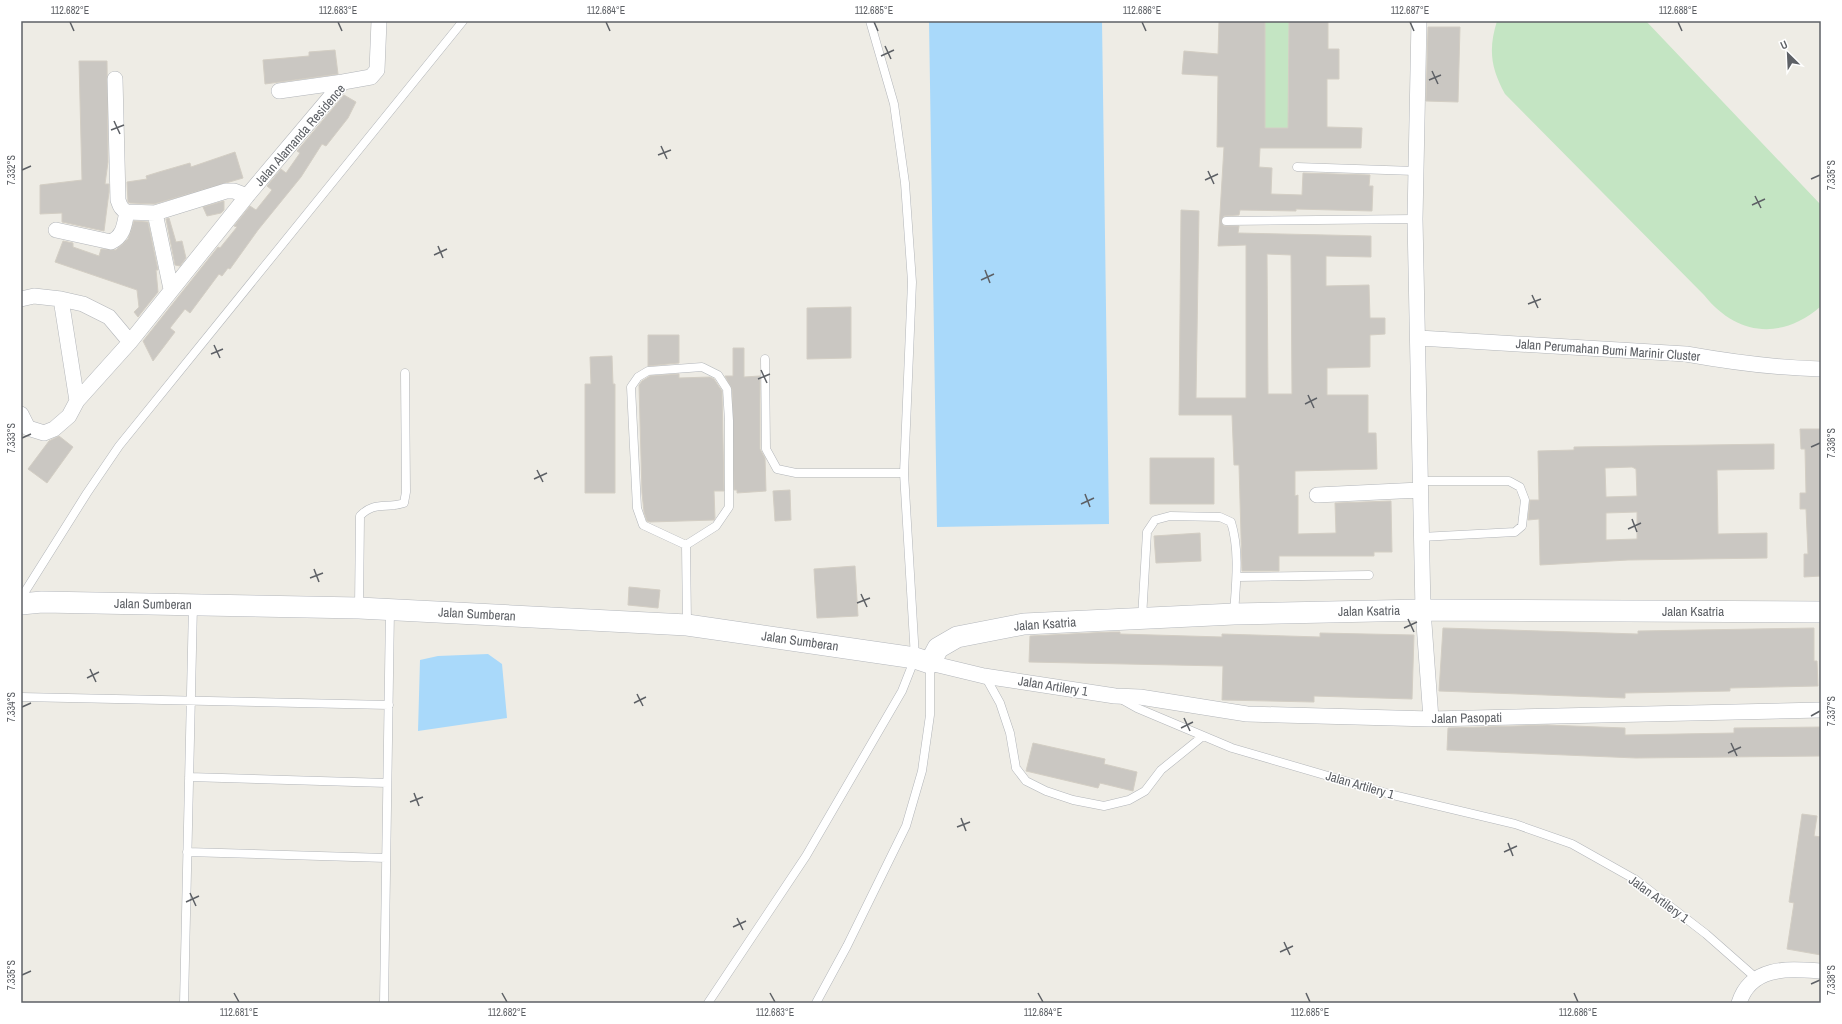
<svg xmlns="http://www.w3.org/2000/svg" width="1842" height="1024" font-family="'Archivo Narrow',sans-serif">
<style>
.green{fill:#c4e5c3}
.water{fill:#a9d9fa}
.building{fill:#cac7c2;stroke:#d3cec4;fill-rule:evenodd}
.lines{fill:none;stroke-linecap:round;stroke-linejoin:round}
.lane-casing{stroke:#b2b5b9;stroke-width:9}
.street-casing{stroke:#b2b5b9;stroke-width:16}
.secondary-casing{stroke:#b4b7bc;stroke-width:22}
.lane{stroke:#fff;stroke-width:8}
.street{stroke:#fff;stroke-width:15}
.secondary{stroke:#fff;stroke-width:21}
.ticks{fill:none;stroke:#5d6065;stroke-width:1.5}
.labels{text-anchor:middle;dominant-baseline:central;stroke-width:3;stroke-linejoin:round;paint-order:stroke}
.street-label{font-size:13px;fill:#5d6065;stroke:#fff}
.neatline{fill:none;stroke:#5d6065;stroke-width:1.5}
.ticks-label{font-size:10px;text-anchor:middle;fill:#5d6065}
</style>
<rect width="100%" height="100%" fill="#eeece5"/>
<!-- green -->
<path class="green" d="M 1265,21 L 1289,21 L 1288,112 L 1304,128 L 1235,128 L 1265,114 Z
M 1497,21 L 1646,21 L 1821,205 L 1820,307 C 1780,341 1736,335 1704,295 L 1505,94 C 1491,68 1488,50 1497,21 Z"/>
<!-- water -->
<path class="water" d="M 929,21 L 1102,21 L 1109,524 L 937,527 Z
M 488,654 L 502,664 L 507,718 L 418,731 L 420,660 L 438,656 Z"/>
<!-- building -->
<path class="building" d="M 1219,21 L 1265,21 L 1265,128 L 1288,128 L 1289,21 L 1328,21 L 1328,49 L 1339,49 L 1339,79 L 1327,79 L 1327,127 L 1362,128 L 1361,148 L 1260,148 L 1259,167 L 1272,168 L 1271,194 L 1302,195 L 1303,173 L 1370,175 L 1369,186 L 1373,186 L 1372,211 L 1296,209 L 1296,211 L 1240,210 L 1239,215 L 1224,216 L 1221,221 L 1224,226 L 1239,226 L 1238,233 L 1371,236 L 1371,257 L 1326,256 L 1326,286 L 1369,285 L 1370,318 L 1385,318 L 1385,334 L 1370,335 L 1370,367 L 1327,368 L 1327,395 L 1368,395 L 1368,433 L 1376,433 L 1377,469 L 1295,471 L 1295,496 L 1298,495 L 1298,534 L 1336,533 L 1335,503 L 1391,501 L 1392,552 L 1374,552 L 1374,556 L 1279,556 L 1279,571 L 1242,571 L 1239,465 L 1234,465 L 1232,415 L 1179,415 L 1181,210 L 1199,211 L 1196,398 L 1246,398 L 1246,245 L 1218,246 L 1224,147 L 1217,147 L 1218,76 L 1182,74 L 1184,51 L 1218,54 ZM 1267,254 L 1291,255 L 1292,394 L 1268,394 Z
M 1428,27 L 1460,27 L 1458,102 L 1426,101 Z
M 335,50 L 338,74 L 265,84 L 263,60 L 309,56 L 309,52 Z
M 79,61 L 107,61 L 108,162 L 105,184 L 109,184 L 109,192 L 104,231 L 62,222 L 62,213 L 40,214 L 40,185 L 82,180 Z
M 344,95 L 356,102 L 348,118 L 326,146 L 322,144 L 301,177 L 258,230 L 230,269 L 228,268 L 222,276 L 219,274 L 190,313 L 185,309 L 170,328 L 175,332 L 153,361 L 143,341 L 218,247 L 220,248 L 237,227 L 234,226 L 250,206 L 256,210 L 272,190 L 267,186 L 281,169 L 286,173 L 300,153 L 297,151 Z
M 235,152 L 243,178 L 154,204 L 130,203 L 128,202 L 127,182 L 147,179 L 146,176 L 159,172 L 190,163 L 191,167 Z
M 224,201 L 224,210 L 221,213 L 207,216 L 203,207 Z
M 169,218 L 176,242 L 182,241 L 186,258 L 180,266 L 175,265 L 166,219 Z
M 134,221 L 148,222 L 158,270 L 156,270 L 158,292 L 138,317 L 134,312 L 139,307 L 137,290 L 55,262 L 63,241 L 73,243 L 73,247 L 99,256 L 101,249 L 116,250 L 128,239 Z
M 851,307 L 851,358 L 807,359 L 807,308 Z
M 648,335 L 679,335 L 679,363 L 648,366 Z
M 733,348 L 744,348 L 744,377 L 760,376 L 760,449 L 765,458 L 766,491 L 737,493 L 737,490 L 734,490 L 732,389 L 725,376 L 733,376 Z
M 612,356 L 613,384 L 615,384 L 615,493 L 585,493 L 585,384 L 591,384 L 590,357 Z
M 679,374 L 679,378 L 710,377 L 714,379 L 722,391 L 724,491 L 714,491 L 715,518 L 714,520 L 650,522 L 647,521 L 644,512 L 642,493 L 639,385 L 642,381 L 650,376 Z
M 1800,429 L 1821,429 L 1821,576 L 1804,577 L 1804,554 L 1808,554 L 1806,509 L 1800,509 L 1800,493 L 1806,493 L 1805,449 L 1801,449 Z
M 59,436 L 73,447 L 47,483 L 28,469 L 49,441 Z
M 1774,444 L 1774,469 L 1717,470 L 1718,534 L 1767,533 L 1767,558 L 1628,560 L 1540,565 L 1539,519 L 1528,520 L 1530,500 L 1539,500 L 1538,451 L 1574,450 L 1574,447 ZM 1632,467 L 1636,469 L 1637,496 L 1606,497 L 1605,468 ZM 1637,512 L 1637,539 L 1606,540 L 1606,513 Z
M 1150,458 L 1214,458 L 1214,504 L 1150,504 Z
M 790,490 L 791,520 L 775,521 L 773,491 Z
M 1200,533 L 1201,561 L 1156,563 L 1154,536 Z
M 855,566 L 858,616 L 817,618 L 814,569 Z
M 629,587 L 660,590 L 658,608 L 628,605 Z
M 1443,628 L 1638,634 L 1638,631 L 1814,628 L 1814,661 L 1817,661 L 1818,686 L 1730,688 L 1730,691 L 1625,693 L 1625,698 L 1439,691 Z
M 1110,632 L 1120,632 L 1120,634 L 1222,637 L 1222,634 L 1320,637 L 1320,633 L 1414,635 L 1412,699 L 1314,696 L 1314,702 L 1222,700 L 1223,666 L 1029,662 L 1030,636 Z
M 1547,725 L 1625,728 L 1625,735 L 1734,733 L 1734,728 L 1821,727 L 1821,756 L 1636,758 L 1447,750 L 1448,728 Z
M 1033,743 L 1105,759 L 1104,764 L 1137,772 L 1133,791 L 1100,783 L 1098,788 L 1026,771 Z
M 1802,814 L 1817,816 L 1814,836 L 1821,837 L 1821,955 L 1787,949 L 1794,903 L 1789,902 Z"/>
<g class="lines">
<defs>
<path id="lane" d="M 1297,167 L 1415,171
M 1226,221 L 1415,219
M 765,359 L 766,449 L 777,469 L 796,473 L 904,473
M 1420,481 L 1509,481 L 1520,487 L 1525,500 L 1522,526 L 1515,532 L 1421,537
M 686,545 L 716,526 L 729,507 L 729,421 L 727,389 L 718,375 L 702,367 L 648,371 L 638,377 L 631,387 L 637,508 L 643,525 L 686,545 L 687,624
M 1237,577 L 1369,575
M 21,598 L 87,493 L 119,446 L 463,21
M 359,607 L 360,516 C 374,501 386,509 404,503 L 406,492 L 405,373
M 1142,618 L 1147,532 L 1155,520 L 1170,516 L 1220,517 L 1231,522 C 1240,551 1236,584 1234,614
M 985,676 L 1000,703 L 1010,733 L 1016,768 L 1026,781 L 1046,791 L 1073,800 L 1104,806 L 1129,800 L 1145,791 L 1161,770 L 1203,736
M 21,697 L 389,705
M 1121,699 L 1137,708 L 1232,748 L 1393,795 L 1515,824 L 1572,844 L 1636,880 L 1706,934 L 1756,978
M 189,777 L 387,783
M 187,852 L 386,858
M 184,1003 L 193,605
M 384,1003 L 390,610
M 708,1003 L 806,856 L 902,691 L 915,658 L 904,473 L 912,282 L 905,183 L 894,104 L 870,21
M 816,1003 L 847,946 L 906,826 L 922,771 L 930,715 L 930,663"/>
<path id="street" d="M 1419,21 L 1415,219 L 1423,610 L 1431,719
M 115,79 L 118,200 C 120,206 121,209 127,212 L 155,213 L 226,191 L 234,191 L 247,196
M 279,91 L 343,82
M 155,213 L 171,289
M 56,230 L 111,242 C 124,236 124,225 127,212
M 21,299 L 34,296 L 61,299 L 77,401
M 61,299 L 83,304 L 109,317 L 130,342
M 1419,338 L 1686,354 C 1731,362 1775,368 1821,369
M 21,414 L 28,428 L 44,433 L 54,429 L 69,416 L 77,401 L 130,342 L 247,196 L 343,82 L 371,77 L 377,70 L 379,21
M 1317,495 L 1420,490
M 930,663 L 984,676 L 1115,696 L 1140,697 L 1247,714 L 1431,719 L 1821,710
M 1739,1003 C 1751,965 1789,969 1821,971"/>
<path id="secondary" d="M 21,604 L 42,602 L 359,608 L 687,625 L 915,658 L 930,663 L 938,648 L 957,637 L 1024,624 L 1234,614 L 1423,610 L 1821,612"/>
</defs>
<!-- lane casing -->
<use href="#lane" class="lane-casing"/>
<!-- street casing -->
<use href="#street" class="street-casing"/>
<!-- secondary casing -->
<use href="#secondary" class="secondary-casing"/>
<!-- lane -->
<use href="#lane" class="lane"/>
<!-- street -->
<use href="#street" class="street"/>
<!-- secondary -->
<use href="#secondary" class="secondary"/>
</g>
<!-- ticks -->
<path class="ticks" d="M 70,22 L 74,31M 338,22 L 342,31M 606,22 L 610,31M 874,22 L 878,31M 1142,22 L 1146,31M 1410,22 L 1414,31M 1678,22 L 1682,31M 885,46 L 891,59M 881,56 L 894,50M 1432,71 L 1438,84M 1429,80 L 1441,75M 114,121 L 120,134M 111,130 L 124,125M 661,146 L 667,159M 658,155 L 671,150M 22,170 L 31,166M 1208,171 L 1214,184M 1811,179 L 1820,175M 1205,180 L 1218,174M 1755,196 L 1761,208M 1752,205 L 1765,199M 438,246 L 443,258M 434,255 L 447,249M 985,270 L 990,283M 981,280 L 994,274M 1532,295 L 1538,308M 1528,304 L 1541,299M 214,345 L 220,358M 211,354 L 223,349M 761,370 L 767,383M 758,379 L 770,374M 1308,395 L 1314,408M 1305,404 L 1317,398M 22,438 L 31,434M 1811,447 L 1820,443M 537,470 L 543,482M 534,479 L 547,473M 1085,494 L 1090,507M 1081,504 L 1094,498M 1632,519 L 1637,532M 1628,529 L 1641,523M 314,569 L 319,582M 310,578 L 323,573M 861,594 L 867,607M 857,603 L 870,598M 1408,619 L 1414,632M 1404,628 L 1417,622M 90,669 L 96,682M 87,678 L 99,672M 637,694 L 643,706M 634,703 L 646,697M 22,707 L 31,703M 1811,716 L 1820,711M 1184,718 L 1190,731M 1181,728 L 1193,722M 1731,743 L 1737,756M 1728,753 L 1741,747M 414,793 L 419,806M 410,802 L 423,797M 961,818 L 966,831M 957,827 L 970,822M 1508,843 L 1513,856M 1504,852 L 1517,846M 190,893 L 196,906M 186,902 L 199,896M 737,918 L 743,930M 733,927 L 746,921M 1284,942 L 1290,955M 1280,952 L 1293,946M 22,975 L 31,971M 1811,984 L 1820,980M 234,993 L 239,1002M 502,993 L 507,1002M 770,993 L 775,1002M 1038,993 L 1043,1002M 1306,993 L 1310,1002M 1574,993 L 1578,1002"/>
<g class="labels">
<!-- street labels -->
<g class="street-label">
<text transform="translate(300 135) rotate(-49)">Jalan Alamanda Residence</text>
<text transform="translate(1608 350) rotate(4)">Jalan Perumahan Bumi Marinir Cluster</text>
<text transform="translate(153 604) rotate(1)">Jalan Sumberan</text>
<text transform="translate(1369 611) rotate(-1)">Jalan Ksatria</text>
<text x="1693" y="611">Jalan Ksatria</text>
<text transform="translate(477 614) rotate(3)">Jalan Sumberan</text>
<text transform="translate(1045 624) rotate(-4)">Jalan Ksatria</text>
<text transform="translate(800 641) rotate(8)">Jalan Sumberan</text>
<text transform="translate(1053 686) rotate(9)">Jalan Artilery 1</text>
<text transform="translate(1467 718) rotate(-1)">Jalan Pasopati</text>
<text transform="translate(1360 785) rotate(16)">Jalan Artilery 1</text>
<text transform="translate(1659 899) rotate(36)">Jalan Artilery 1</text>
</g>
</g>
<!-- border -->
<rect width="1842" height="1024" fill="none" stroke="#ffffff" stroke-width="44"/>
<!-- north arrow -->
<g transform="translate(1788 54) rotate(336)" stroke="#ffffff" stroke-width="3" paint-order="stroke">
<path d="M0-3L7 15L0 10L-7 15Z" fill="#5d6065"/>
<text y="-6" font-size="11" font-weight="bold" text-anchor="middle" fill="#5d6065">U</text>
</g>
<rect x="22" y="22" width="1798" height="980" class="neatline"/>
<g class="ticks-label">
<text x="70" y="14">112.682°E</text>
<text x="338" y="14">112.683°E</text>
<text x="606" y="14">112.684°E</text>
<text x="874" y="14">112.685°E</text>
<text x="1142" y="14">112.686°E</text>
<text x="1410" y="14">112.687°E</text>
<text x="1678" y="14">112.688°E</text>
<text transform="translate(11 170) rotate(-90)" y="4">7.332°S</text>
<text transform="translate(1831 175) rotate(-90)" y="4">7.335°S</text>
<text transform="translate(11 438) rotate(-90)" y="4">7.333°S</text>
<text transform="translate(1831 443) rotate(-90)" y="4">7.336°S</text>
<text transform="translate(11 707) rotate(-90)" y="4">7.334°S</text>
<text transform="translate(1831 711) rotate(-90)" y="4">7.337°S</text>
<text transform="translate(11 975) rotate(-90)" y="4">7.335°S</text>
<text transform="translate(1831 980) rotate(-90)" y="4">7.338°S</text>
<text x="239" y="1016">112.681°E</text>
<text x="507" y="1016">112.682°E</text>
<text x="775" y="1016">112.683°E</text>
<text x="1043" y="1016">112.684°E</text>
<text x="1310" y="1016">112.685°E</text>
<text x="1578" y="1016">112.686°E</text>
</g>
</svg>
